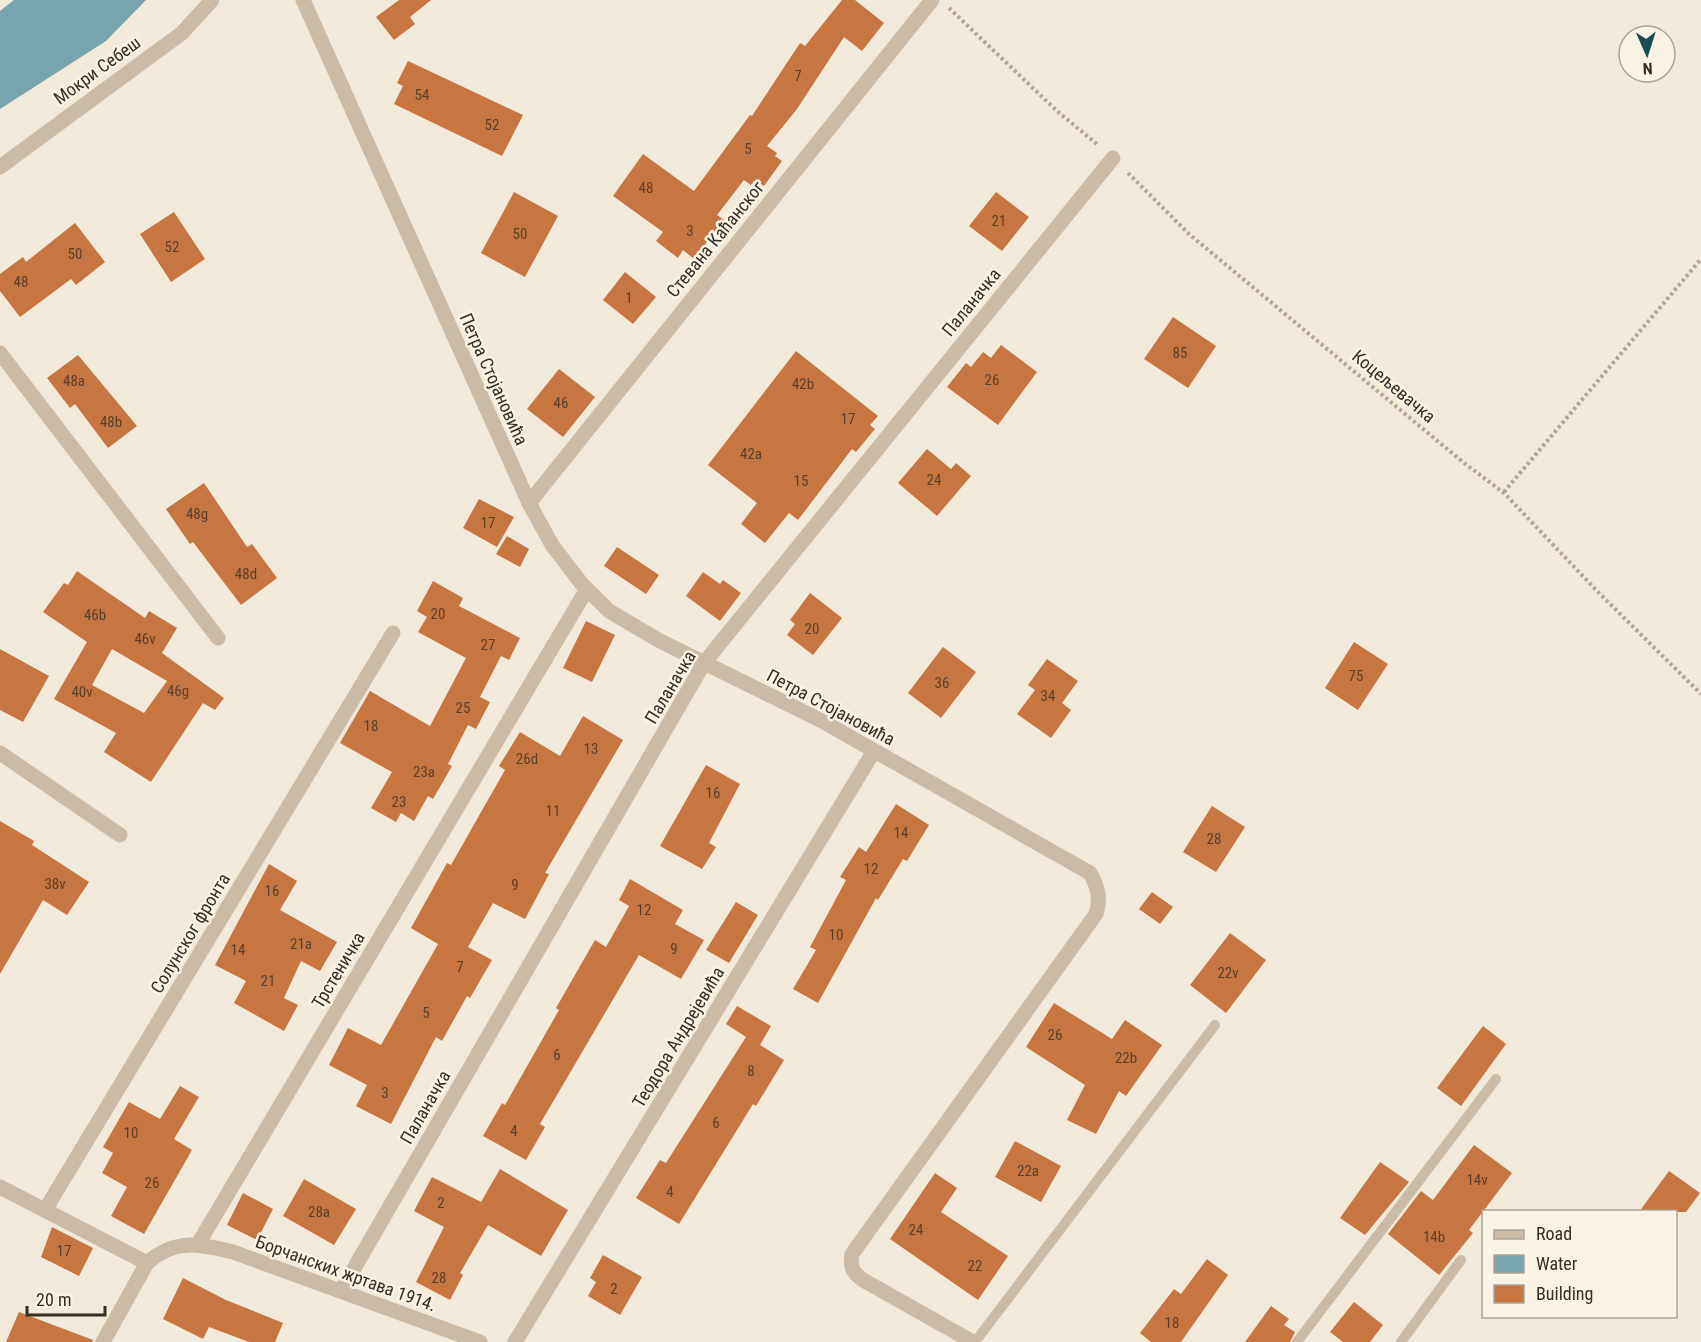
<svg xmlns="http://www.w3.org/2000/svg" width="1701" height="1342" font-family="'Roboto Condensed',sans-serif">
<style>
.water{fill:#78a4ae}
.building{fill:#c77641;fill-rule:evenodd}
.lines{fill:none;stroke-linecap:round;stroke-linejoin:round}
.path{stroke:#b5a58f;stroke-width:4;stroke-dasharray:3 3;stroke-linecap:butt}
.service{stroke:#c9bba5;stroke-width:10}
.minor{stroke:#c9bba5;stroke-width:15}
.labels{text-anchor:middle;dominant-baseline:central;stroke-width:5;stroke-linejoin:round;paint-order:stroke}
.number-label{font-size:15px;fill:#5a3f2d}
.street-label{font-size:18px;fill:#352d26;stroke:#f9f3e5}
</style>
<rect width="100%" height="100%" fill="#f1e9d9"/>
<!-- water -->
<path class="water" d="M 14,0 L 146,0 L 106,41 L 0,109 L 0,11 Z"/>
<!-- building -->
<path class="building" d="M 399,0 L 431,0 L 410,17 L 415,24 L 394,40 L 376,17 Z
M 842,0 L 855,0 L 884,23 L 862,51 L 844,37 L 797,109 L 767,146 L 777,153 L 775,156 L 782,161 L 764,186 L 755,180 L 751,185 L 744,180 L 717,215 L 724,220 L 694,259 L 683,250 L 678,258 L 656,241 L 663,232 L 613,196 L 643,154 L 694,191 L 750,115 L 752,116 L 800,43 L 805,46 Z
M 408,61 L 523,115 L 502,156 L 394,104 L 403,86 L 397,83 Z
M 514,192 L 558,216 L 525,277 L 481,253 Z
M 996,192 L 1029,217 L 1002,251 L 969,226 Z
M 174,212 L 205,259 L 171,282 L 140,234 Z
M 75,223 L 105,262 L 76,285 L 71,279 L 20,317 L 0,291 L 0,274 L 23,257 L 26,262 Z
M 625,272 L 656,297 L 633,324 L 603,300 Z
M 1173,317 L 1216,346 L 1188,388 L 1144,359 Z
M 1001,345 L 1037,372 L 998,425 L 947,387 L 966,363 L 971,367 L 983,352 L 991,358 Z
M 796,351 L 878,416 L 870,425 L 875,429 L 856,452 L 852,449 L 798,520 L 789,513 L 765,543 L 741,524 L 757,503 L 708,465 Z
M 78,355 L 137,426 L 108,448 L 75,404 L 70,408 L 47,378 Z
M 559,369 L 595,397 L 563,437 L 527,409 Z
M 927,449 L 951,469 L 956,463 L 971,476 L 937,516 L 898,483 Z
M 204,483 L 247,547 L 252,544 L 277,578 L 241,605 L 193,542 L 190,544 L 166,509 Z
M 479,499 L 514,517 L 497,547 L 463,528 Z
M 507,536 L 529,549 L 520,567 L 496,554 Z
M 617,547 L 659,575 L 646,594 L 604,566 Z
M 77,571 L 145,618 L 149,611 L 177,628 L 162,653 L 224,698 L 215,710 L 203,703 L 151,782 L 104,752 L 116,733 L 54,699 L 87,642 L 43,612 L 64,583 L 68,585 ZM 112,649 L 167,681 L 144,713 L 92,685 Z
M 703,572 L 720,584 L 723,580 L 741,593 L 720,621 L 686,596 Z
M 433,581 L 463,598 L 459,606 L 520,638 L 509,660 L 501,656 L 480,697 L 490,702 L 476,729 L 468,725 L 448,764 L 452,766 L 433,799 L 428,796 L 414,821 L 401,813 L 396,822 L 371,808 L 392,772 L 340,743 L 370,691 L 430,726 L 466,658 L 418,632 L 427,617 L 417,611 Z
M 810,593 L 842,618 L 813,655 L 787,635 L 795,624 L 790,620 Z
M 586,621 L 615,635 L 592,682 L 563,668 Z
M 1354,642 L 1388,664 L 1358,710 L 1325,688 Z
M 943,647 L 976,672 L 941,718 L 908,693 Z
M 0,649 L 49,676 L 23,722 L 0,710 Z
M 1047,659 L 1078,681 L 1062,703 L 1071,710 L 1051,738 L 1017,714 L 1035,690 L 1028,685 Z
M 583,716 L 623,740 L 545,873 L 549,874 L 525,919 L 493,903 L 468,947 L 492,960 L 470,998 L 467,996 L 442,1041 L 436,1037 L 391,1124 L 356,1106 L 367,1085 L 329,1065 L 348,1028 L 381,1045 L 438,944 L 411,928 L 447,863 L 451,865 L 505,770 L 499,766 L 520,732 L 560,756 Z
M 706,765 L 740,784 L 709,843 L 716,847 L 702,869 L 660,846 Z
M 896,804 L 929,825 L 907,861 L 903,859 L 878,900 L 876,898 L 818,1003 L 793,989 L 816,950 L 810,947 L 846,880 L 840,877 L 859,847 L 866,852 Z
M 1212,806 L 1245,827 L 1216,872 L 1183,852 Z
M 0,821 L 34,841 L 32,845 L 89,882 L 67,915 L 43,900 L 0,974 Z
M 269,864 L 297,881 L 280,910 L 337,942 L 320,971 L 301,961 L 284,998 L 298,1005 L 284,1031 L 234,1003 L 246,981 L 215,965 Z
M 630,879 L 683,910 L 675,924 L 704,940 L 681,979 L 639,955 L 540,1124 L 545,1127 L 526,1160 L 483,1136 L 502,1103 L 505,1105 L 559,1010 L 556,1008 L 595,940 L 606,947 L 629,906 L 619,900 Z
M 1152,892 L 1173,907 L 1160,924 L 1139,909 Z
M 736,902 L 758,915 L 729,963 L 706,950 Z
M 1230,933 L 1266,960 L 1226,1013 L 1190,985 Z
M 1054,1003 L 1112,1039 L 1125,1020 L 1162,1045 L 1126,1096 L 1119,1091 L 1096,1134 L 1067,1120 L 1085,1085 L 1026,1047 Z
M 737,1006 L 771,1026 L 760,1045 L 784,1060 L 756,1106 L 753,1104 L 679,1224 L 636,1198 L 660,1160 L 666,1163 L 746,1037 L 726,1024 Z
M 1483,1026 L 1506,1044 L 1461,1106 L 1437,1088 Z
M 180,1086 L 199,1097 L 174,1139 L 192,1150 L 144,1234 L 111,1216 L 127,1187 L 102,1173 L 113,1153 L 103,1147 L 129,1102 L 160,1119 Z
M 1015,1141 L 1061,1166 L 1041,1202 L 995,1177 Z
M 1474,1145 L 1512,1173 L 1469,1230 L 1473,1233 L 1439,1275 L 1388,1234 L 1421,1191 L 1433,1200 Z
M 1380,1162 L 1409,1182 L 1365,1235 L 1340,1218 Z
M 500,1169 L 568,1210 L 541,1256 L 488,1225 L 460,1273 L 463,1275 L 450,1300 L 416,1282 L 444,1227 L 414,1211 L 432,1177 L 481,1202 Z
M 1669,1171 L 1700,1193 L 1686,1212 L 1639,1212 Z
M 935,1173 L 957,1188 L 941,1212 L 1008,1256 L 978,1300 L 890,1239 Z
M 304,1179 L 356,1209 L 334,1245 L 283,1216 Z
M 243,1193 L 273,1209 L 257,1240 L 227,1225 Z
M 52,1227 L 93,1248 L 79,1276 L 41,1257 Z
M 603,1255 L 642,1277 L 620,1315 L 588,1296 L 596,1282 L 590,1278 Z
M 1207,1259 L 1228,1275 L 1181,1342 L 1151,1342 L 1140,1333 L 1174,1289 L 1181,1294 Z
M 183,1278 L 226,1300 L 283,1323 L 275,1342 L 249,1342 L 209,1327 L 203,1339 L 163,1319 Z
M 1354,1302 L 1383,1325 L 1370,1342 L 1343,1342 L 1330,1332 Z
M 1271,1306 L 1289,1319 L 1284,1325 L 1295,1332 L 1290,1342 L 1245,1342 Z
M 19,1312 L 93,1340 L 92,1342 L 6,1342 Z"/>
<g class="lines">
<!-- path -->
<path class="path" d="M 949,8 L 1057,111 L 1098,145
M 1128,173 L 1189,234 L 1464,463 L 1504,493 L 1598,592 L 1701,694
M 1504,492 L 1701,259"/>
<!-- service -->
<path class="service" d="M 975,1342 L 1215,1025
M 1297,1342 L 1496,1079
M 1401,1342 L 1461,1260"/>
<!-- minor -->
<path class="minor" d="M 303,0 L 529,503 L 552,545 L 581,583 L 609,611 L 660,641 L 822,721 L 1090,873 C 1098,887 1101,899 1096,914 L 852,1254 C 850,1267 852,1272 863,1280 L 973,1342
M 0,167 L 182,33 L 212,0
M 0,353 L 218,638
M 529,503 L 932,0
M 0,753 L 120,835
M 0,1187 L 147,1263
M 45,1210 L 393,633
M 198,1244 L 587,589
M 341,1291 L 704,663 L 1113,158
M 103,1342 L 147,1263 C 175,1238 200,1244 233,1252 L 480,1342
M 515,1342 L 874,751"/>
</g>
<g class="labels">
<!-- number labels -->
<g class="number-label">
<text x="798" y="76">7</text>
<text x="422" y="95">54</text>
<text x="492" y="125">52</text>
<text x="748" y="149">5</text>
<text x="646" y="188">48</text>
<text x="999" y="221">21</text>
<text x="690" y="231">3</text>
<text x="520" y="234">50</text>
<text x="172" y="247">52</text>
<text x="75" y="254">50</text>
<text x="21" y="282">48</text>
<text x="629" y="298">1</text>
<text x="1180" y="353">85</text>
<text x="992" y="380">26</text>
<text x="74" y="381">48a</text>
<text x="803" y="384">42b</text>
<text x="561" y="403">46</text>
<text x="848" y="419">17</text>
<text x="111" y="422">48b</text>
<text x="751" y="454">42a</text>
<text x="934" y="480">24</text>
<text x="801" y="481">15</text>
<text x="197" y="514">48g</text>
<text x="488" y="523">17</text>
<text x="246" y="574">48d</text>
<text x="438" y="614">20</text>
<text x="95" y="615">46b</text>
<text x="812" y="629">20</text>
<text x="145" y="639">46v</text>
<text x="488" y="645">27</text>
<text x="1356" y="676">75</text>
<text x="942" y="683">36</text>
<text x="178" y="691">46g</text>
<text x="82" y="692">40v</text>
<text x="1048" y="696">34</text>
<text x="463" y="708">25</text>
<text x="371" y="726">18</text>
<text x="591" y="749">13</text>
<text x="527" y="759">26d</text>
<text x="424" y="772">23a</text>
<text x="713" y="793">16</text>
<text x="399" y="802">23</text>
<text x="553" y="811">11</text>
<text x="901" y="833">14</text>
<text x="1214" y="839">28</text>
<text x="871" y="869">12</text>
<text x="55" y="884">38v</text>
<text x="515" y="885">9</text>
<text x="272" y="891">16</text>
<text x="644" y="910">12</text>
<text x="836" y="935">10</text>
<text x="301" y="944">21a</text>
<text x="674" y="949">9</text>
<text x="238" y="950">14</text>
<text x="460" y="967">7</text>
<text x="1228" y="973">22v</text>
<text x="268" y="981">21</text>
<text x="426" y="1013">5</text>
<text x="1055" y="1035">26</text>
<text x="557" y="1055">6</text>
<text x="1126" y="1058">22b</text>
<text x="751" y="1071">8</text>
<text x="385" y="1093">3</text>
<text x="716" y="1123">6</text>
<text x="514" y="1131">4</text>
<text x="131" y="1133">10</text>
<text x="1028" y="1171">22a</text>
<text x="1477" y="1180">14v</text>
<text x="152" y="1183">26</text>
<text x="670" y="1192">4</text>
<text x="441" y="1203">2</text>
<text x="319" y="1212">28a</text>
<text x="916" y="1230">24</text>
<text x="1434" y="1237">14b</text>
<text x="64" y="1251">17</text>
<text x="975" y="1266">22</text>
<text x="439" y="1278">28</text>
<text x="614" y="1289">2</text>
<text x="1172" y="1323">18</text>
</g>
<!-- street labels -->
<g class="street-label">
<text transform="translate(97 70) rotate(-36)">Мокри Себеш</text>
<text transform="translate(715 239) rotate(-51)">Стевана Каћанског</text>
<text transform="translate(971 302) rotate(-51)">Паланачка</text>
<text transform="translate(494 379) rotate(66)">Петра Стојановића</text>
<text transform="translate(1394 386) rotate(40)">Коцељевачка</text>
<text transform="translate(670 687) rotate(-59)">Паланачка</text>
<text transform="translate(831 707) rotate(28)">Петра Стојановића</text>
<text transform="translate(190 933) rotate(-59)">Солунског фронта</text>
<text transform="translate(338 970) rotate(-59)">Трстеничка</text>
<text transform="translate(678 1037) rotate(-59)">Теодора Андрејевића</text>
<text transform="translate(425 1107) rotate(-60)">Паланачка</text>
<text transform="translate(346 1273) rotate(20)">Борчанских жртава 1914.</text>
</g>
</g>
<!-- legend -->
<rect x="1482" y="1210" width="195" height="108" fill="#f9f3e5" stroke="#aba499" stroke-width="1.5"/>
<rect x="1494" y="1230" width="30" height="9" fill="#c9bba5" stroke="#aba499" stroke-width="1.5"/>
<text x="1536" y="1240" font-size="18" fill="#352d26">Road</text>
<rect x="1494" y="1255" width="30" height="18" fill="#78a4ae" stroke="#aba499" stroke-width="1.5"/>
<text x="1536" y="1270" font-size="18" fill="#352d26">Water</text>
<rect x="1494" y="1285" width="30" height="18" fill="#c77641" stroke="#aba499" stroke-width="1.5"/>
<text x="1536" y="1300" font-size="18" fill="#352d26">Building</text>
<!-- north arrow -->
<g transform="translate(1647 54) rotate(177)"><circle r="28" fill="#f9f3e5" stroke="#aba499" stroke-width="1.5"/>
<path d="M0-4.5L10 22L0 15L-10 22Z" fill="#1c4a56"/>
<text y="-9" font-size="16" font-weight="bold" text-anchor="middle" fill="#352d26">N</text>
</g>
<!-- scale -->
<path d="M27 1306v9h78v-9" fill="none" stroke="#352d26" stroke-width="3"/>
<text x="36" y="1306" font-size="18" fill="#352d26" stroke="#f9f3e5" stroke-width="4.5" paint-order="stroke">20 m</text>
</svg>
